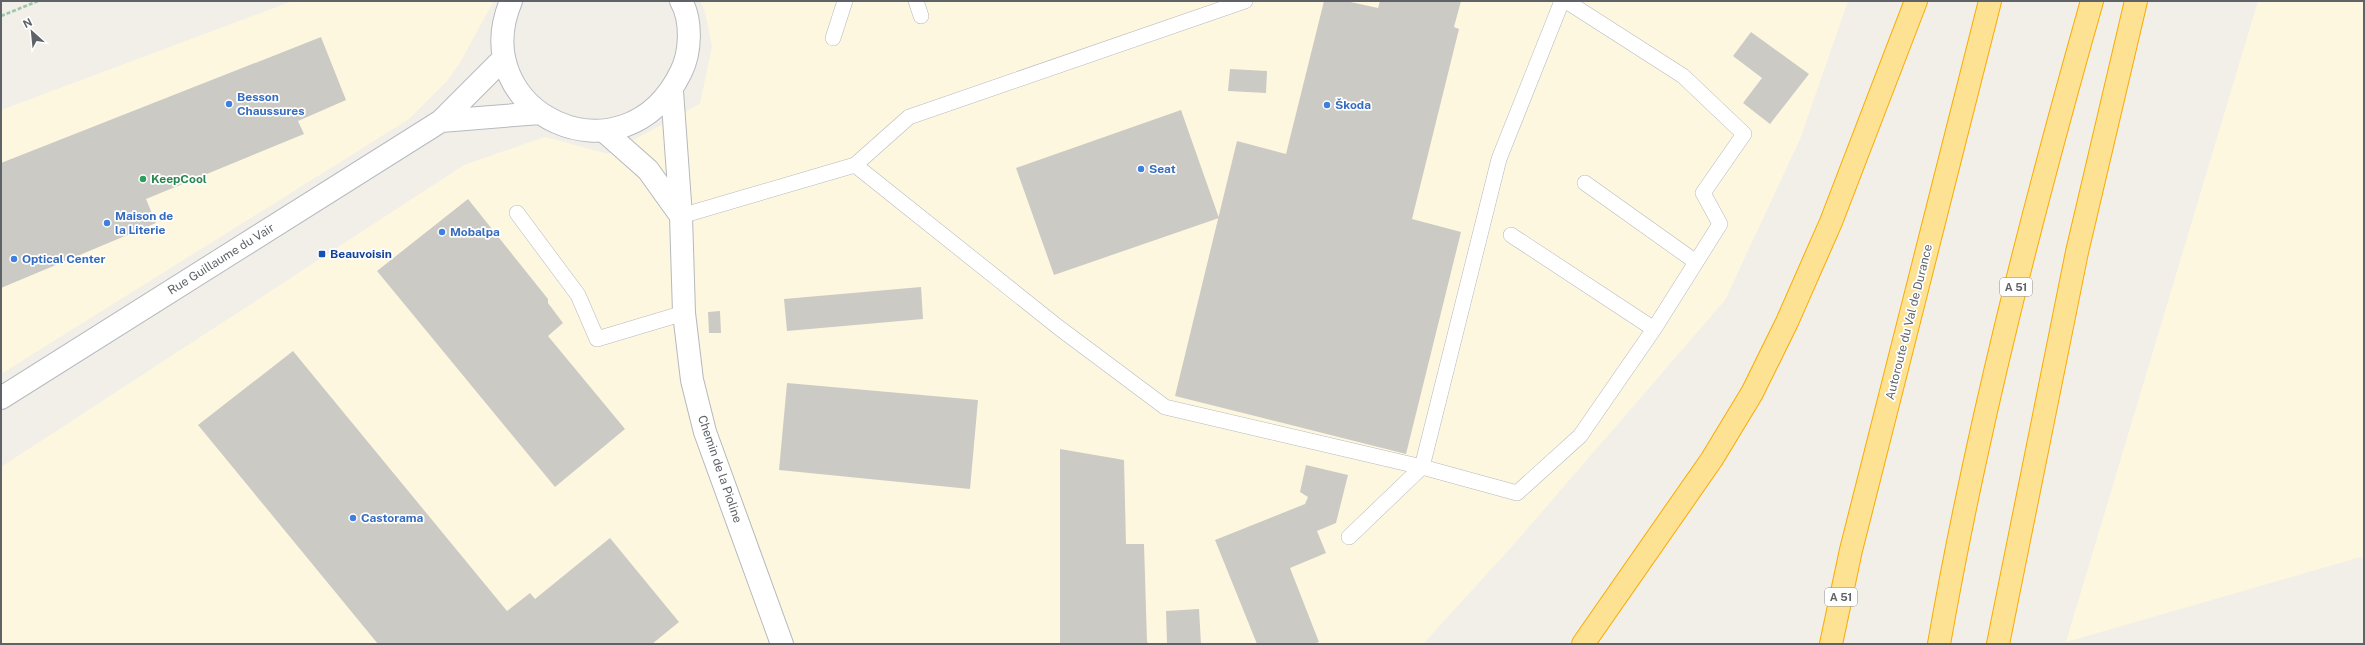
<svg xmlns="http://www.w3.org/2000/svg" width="2365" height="645" font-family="'Public Sans',sans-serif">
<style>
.commercial{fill:#fef7e0}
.building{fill:#cccac5}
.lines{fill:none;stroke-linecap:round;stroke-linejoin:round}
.lane-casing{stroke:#b5b8bc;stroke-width:16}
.street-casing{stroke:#b5b8bc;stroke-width:24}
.secondary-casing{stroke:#b6babf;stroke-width:24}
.highway-casing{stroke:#f9ab00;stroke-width:24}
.path{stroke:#9cc7a9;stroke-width:2.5;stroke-dasharray:4 2;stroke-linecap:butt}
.lane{stroke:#fff;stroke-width:15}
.street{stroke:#fff;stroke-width:22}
.secondary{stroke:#fff;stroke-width:22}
.highway{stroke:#fde293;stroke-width:22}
.shop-dot{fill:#3f7fe0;stroke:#fff;stroke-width:1.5}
.leisure-dot{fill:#2e9e5b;stroke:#fff;stroke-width:1.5}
.transit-dot{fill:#1a4fb4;stroke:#fff;stroke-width:1.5}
.labels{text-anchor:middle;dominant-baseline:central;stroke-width:3.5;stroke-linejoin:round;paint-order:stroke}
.shield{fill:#fff;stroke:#8f9295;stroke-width:1}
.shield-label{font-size:11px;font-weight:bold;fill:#5f6368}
.shop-label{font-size:12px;font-weight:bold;fill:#366cbe;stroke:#fff;text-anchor:start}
.leisure-label{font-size:12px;font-weight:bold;fill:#27864d;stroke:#fff;text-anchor:start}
.transit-label{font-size:12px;font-weight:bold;fill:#164399;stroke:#fff;text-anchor:start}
.street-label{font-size:12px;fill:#5f6368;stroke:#fff}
</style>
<rect width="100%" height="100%" fill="#f1efe8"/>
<!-- commercial -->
<path class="commercial" d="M 293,1 L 493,2 L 461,61 L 448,80 L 409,119 L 1,374 L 1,110 Z
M 700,1 L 1848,1 L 1800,139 L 1725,300 L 1515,543 L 1423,644 L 1,644 L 1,467 L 464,165 L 545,137 L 608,154 L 700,104 L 712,46 L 705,12 Z
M 2258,1 L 2364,1 L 2364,556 L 2066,642 Z"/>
<!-- building -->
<path class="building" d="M 1324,1 L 1346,1 L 1378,8 L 1380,1 L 1461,1 L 1454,27 L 1459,29 L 1412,219 L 1461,232 L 1406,454 L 1175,396 L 1237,141 L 1286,154 Z
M 1751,32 L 1809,74 L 1770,124 L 1743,103 L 1762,78 L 1733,56 Z
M 321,37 L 346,100 L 298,121 L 304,134 L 146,199 L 156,223 L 1,288 L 1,163 Z
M 1230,69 L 1267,71 L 1266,93 L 1228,91 Z
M 1181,110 L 1219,218 L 1054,275 L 1016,168 Z
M 468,199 L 548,299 L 548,303 L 563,323 L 548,336 L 625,429 L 555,487 L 377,271 Z
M 921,287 L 923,319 L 787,331 L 784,299 Z
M 720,311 L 721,333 L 709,333 L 708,312 Z
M 293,351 L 507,611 L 530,593 L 535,599 L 610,538 L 679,622 L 652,644 L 378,644 L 198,425 Z
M 787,383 L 978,400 L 970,489 L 779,470 Z
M 1060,449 L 1124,460 L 1126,544 L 1144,544 L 1147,642 L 1149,644 L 1060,644 Z
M 1306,465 L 1348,475 L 1336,523 L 1317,531 L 1326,553 L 1290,568 L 1319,642 L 1313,644 L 1257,644 L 1215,540 L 1305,504 L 1308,497 L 1300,492 Z
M 1199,609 L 1201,644 L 1167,644 L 1166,611 Z"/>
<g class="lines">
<defs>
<path id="lane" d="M 916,1 L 921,16
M 1562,1 L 1499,159 L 1422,467 L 1517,493 L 1580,436 L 1654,329 L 1720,224 L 1703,193 L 1744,134 L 1683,76 L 1566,1
M 833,38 L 845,1
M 855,165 L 1058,327 L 1165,407 L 1422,467 L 1349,537
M 1585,183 L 1696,262
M 517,213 L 578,295 L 597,339 L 684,313
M 681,216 L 855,165 L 909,117 L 1245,1
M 1511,235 L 1654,329"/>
<path id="street" d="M 672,91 L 681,216 L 684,313 L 692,380 L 705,432 L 782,644
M 604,131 L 648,170 L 681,216"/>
<path id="secondary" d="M 511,1 C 464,113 624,189 681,72 C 691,52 692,20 681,1
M 441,121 L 540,113
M 1,398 L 441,121 L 504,58"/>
<path id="highway" d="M 1583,644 L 1712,459 L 1752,393 L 1787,322 L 1831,222 L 1916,1
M 1831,644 L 1851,550 L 1990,1
M 1939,644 C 1977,427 2032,213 2092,1
M 1998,644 L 2077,252 L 2136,1"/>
</defs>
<!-- lane casing -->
<use href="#lane" class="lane-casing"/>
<!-- street casing -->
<use href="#street" class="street-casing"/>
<!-- secondary casing -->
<use href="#secondary" class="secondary-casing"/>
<!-- highway casing -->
<use href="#highway" class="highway-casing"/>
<!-- path -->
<path class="path" d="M 1,16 L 38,1"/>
<!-- lane -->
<use href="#lane" class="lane"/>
<!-- street -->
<use href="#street" class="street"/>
<!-- secondary -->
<use href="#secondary" class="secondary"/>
<!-- highway -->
<use href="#highway" class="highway"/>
</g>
<!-- markers -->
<g class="shop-dot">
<circle cx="229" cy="104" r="4"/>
<circle cx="1327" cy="105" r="4"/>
<circle cx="1141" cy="169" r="4"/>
<circle cx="107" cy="223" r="4"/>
<circle cx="442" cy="232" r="4"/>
<circle cx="14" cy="259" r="4"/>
<circle cx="353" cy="518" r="4"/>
</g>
<circle class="leisure-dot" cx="143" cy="179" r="4"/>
<rect class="transit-dot" x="318" y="250" width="8" height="8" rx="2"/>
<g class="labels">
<!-- shield labels -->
<g class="shield">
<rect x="2000" y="278" width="32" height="18" rx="3"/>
<rect x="1825" y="588" width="32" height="18" rx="3"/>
</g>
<g class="shield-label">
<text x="2016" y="287">A 51</text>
<text x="1841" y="597">A 51</text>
</g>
<!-- shop labels -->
<g class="shop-label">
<text x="237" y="97">Besson<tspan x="237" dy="14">Chaussures</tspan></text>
<text x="1335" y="105">Škoda</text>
<text x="1149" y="169">Seat</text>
<text x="115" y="216">Maison de<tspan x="115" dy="14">la Literie</tspan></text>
<text x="450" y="232">Mobalpa</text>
<text x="22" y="259">Optical Center</text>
<text x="361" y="518">Castorama</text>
</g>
<!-- leisure labels -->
<g class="leisure-label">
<text x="151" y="179">KeepCool</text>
</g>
<!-- transit labels -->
<g class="transit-label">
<text x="330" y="254">Beauvoisin</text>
</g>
<!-- street labels -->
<g class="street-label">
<text transform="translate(221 259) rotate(-32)">Rue Guillaume du Vair</text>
<text transform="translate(1909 322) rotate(-76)">Autoroute du Val de Durance</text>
<text transform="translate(720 469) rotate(71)">Chemin de la Pioline</text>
</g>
</g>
<!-- border -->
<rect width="2365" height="645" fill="none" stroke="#5f6368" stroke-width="4"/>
<!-- north arrow -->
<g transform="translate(32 32) rotate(333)" stroke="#ffffff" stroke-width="3" paint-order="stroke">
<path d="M0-3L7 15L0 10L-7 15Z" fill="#5f6368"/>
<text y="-6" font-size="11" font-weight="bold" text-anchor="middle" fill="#5f6368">N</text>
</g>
</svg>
